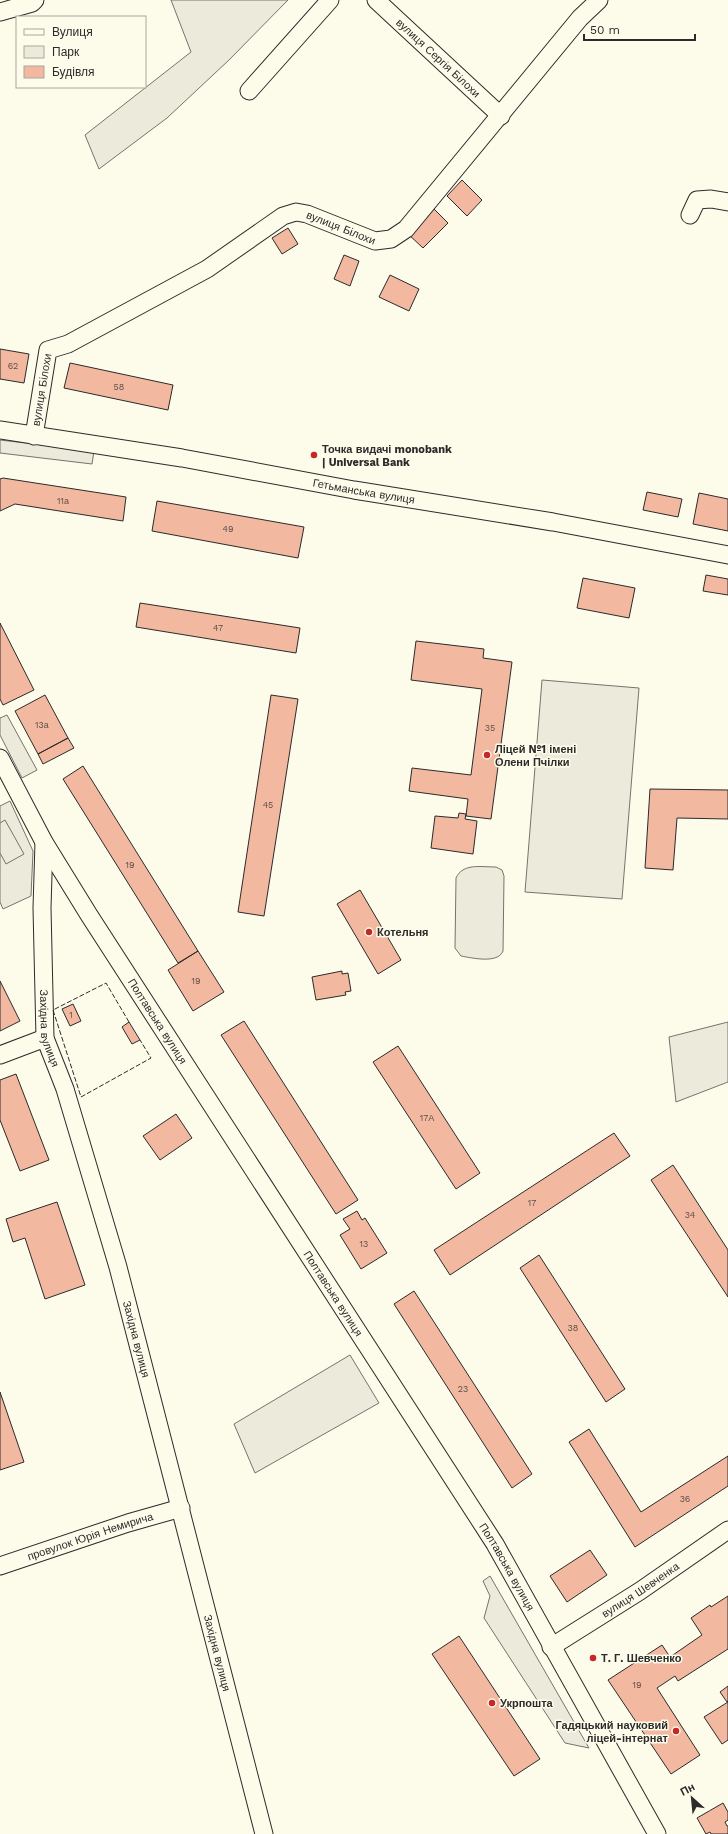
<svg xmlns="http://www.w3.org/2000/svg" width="728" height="1834" font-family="'Work Sans',sans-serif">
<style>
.green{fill:#ecebdb;stroke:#74746e}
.parking{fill:#eceadb;stroke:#74746e}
.building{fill:#f2b8a0;stroke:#2b2b2b}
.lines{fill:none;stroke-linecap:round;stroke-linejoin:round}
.minor-casing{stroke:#2b2b2b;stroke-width:19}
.minor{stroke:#fdfbea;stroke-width:17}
.fence{stroke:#2b2b2b;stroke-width:1;stroke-dasharray:5 2;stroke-linecap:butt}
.poi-dot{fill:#c62828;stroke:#fdfbea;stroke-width:1.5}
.labels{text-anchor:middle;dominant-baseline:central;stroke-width:3;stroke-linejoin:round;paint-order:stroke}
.number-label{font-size:9px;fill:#5d4e48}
.street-label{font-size:11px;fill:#2b2b2b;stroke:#fdfbea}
.poi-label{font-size:11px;font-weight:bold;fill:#2b2b2b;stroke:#fdfbea;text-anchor:start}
</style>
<rect width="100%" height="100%" fill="#fdfbea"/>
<!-- green -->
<path class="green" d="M 171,0 L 288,0 L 229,60 L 167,118 L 99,169 L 85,135 L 191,52 Z
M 542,680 L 639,688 L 622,899 L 525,892 Z
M 10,801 L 33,851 L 31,896 L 3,909 L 0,902 L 0,806 Z
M 496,867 L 502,870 L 504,876 L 503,951 C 498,964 472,958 461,956 L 455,948 L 456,878 C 463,863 480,867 496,867 Z"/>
<!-- parking -->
<path class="parking" d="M 0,440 L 94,451 L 92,464 L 0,453 Z
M 7,715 L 37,770 L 22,778 L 0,735 L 0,718 Z
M 5,820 L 24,854 L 6,864 L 0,853 L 0,823 Z
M 728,1022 L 728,1082 L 676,1102 L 669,1037 Z
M 350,1355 L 379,1403 L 255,1473 L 234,1424 Z
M 490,1576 L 589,1748 L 565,1743 L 484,1618 L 490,1596 L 483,1581 Z"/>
<!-- building -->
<path class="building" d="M 462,180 L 482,200 L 467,216 L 447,196 Z
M 432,207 L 448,223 L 423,248 L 407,233 Z
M 288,228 L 298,244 L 282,254 L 272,238 Z
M 344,255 L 359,261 L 350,286 L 334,279 Z
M 390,275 L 419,289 L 409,311 L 379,297 Z
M 0,349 L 29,354 L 24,383 L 0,379 Z
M 70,363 L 173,385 L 168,410 L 64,388 Z
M 3,478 L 126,497 L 123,521 L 15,504 L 0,511 L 0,479 Z
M 647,492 L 682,499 L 678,517 L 643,510 Z
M 699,493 L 728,499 L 728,531 L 693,524 Z
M 157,501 L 304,527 L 298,558 L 152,531 Z
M 706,575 L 728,579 L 728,595 L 703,591 Z
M 583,578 L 635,588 L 629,618 L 577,608 Z
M 140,603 L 300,628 L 296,653 L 136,627 Z
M 0,623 L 34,690 L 3,705 L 0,699 Z
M 416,641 L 484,649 L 483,658 L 512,662 L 491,819 L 466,816 L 468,799 L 409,791 L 412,768 L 471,775 L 482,689 L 411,680 Z
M 45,695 L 68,738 L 38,754 L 15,711 Z
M 271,695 L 298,699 L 264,916 L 238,912 Z
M 68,738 L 74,748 L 43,764 L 38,754 Z
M 83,766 L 198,951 L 178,963 L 63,779 Z
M 650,789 L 728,790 L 728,819 L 677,818 L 673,870 L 645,868 Z
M 459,813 L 466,814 L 465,819 L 477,821 L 473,854 L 431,848 L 435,816 L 458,818 Z
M 360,890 L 401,960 L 378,974 L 337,904 Z
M 198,951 L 224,992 L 193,1011 L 168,970 Z
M 342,971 L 342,974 L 348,973 L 351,991 L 345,992 L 346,995 L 316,1000 L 312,977 Z
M 0,981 L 20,1021 L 0,1031 Z
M 73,1004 L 81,1021 L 70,1026 L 62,1009 Z
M 244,1021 L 358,1200 L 336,1214 L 221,1035 Z
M 129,1022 L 140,1040 L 132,1044 L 122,1027 Z
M 398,1046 L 480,1173 L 456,1189 L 373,1062 Z
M 16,1074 L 49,1160 L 20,1171 L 0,1120 L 0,1080 Z
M 176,1114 L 192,1138 L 160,1160 L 143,1136 Z
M 614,1133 L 630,1156 L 450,1275 L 434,1250 Z
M 673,1165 L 728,1250 L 728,1297 L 651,1180 Z
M 57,1202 L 85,1285 L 45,1299 L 25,1238 L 13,1242 L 6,1219 Z
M 357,1211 L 362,1220 L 365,1218 L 387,1253 L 361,1269 L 340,1235 L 350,1229 L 343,1219 Z
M 539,1255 L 625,1389 L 606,1402 L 520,1268 Z
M 414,1291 L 532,1474 L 512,1488 L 394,1304 Z
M 0,1392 L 24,1462 L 0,1470 Z
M 589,1429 L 641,1512 L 728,1456 L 728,1486 L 635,1547 L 569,1442 Z
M 590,1550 L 607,1575 L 567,1602 L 550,1576 Z
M 728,1596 L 728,1649 L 678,1681 L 675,1676 L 657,1688 L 700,1755 L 671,1774 L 608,1680 L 662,1645 L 670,1657 L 702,1635 L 691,1618 L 710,1605 L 711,1607 Z
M 459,1636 L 540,1759 L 514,1776 L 432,1654 Z
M 728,1686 L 728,1701 L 727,1702 L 720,1692 Z
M 728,1702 L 728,1740 L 722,1744 L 704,1717 Z
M 723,1803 L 728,1812 L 728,1820 L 725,1822 L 727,1826 L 728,1826 L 728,1834 L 711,1834 L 710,1832 L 706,1834 L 697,1818 Z"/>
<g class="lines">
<defs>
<g id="minor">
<path id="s1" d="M 376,0 L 501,116"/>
<path d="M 0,12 L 32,3 L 35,0"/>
<path d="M 249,91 L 330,0"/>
<path d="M 690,215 L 697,200 L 711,199 L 728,202"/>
<path id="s2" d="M 0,430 L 182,458 L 354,490 L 553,522 L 728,555"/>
<path id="s3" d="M 34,436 L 48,350 L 68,344 L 207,269 L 283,216 L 296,212 L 307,214 L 375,241 L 391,239 L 406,229 L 580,18 L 599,0"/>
<path id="s4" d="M 0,758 L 44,842 L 89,915 L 495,1544 L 657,1834"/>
<path id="s5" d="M 44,842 L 42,908 L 45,1038 L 65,1089 L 118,1267 L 264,1834"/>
<path d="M 0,1055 L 45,1038"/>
<path id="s6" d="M 0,1566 L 128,1523 L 181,1508"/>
<path id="s7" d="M 551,1647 L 640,1591 L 728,1530"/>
</g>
</defs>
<!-- minor casing -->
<use href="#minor" class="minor-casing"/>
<!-- minor -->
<use href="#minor" class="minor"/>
<!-- fence -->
<path class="fence" d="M 129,1022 L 106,983 L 53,1010 L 81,1097 L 151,1058 L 140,1040"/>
</g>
<!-- markers -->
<g class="poi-dot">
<circle cx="314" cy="455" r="4"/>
<circle cx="487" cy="755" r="4"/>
<circle cx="369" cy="932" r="4"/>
<circle cx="593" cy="1658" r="4"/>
<circle cx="492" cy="1703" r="4"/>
<circle cx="676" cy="1731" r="4"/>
</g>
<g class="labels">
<!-- number labels -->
<g class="number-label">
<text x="13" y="366">62</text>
<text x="119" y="387">58</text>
<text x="63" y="501">11а</text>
<text x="228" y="529">49</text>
<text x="218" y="628">47</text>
<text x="42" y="725">13а</text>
<text x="490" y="728">35</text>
<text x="268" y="805">45</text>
<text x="130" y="865">19</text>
<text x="196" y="981">19</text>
<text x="71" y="1015">1</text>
<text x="427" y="1118">17А</text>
<text x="532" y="1203">17</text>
<text x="690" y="1215">34</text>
<text x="364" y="1244">13</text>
<text x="573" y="1328">38</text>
<text x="463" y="1389">23</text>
<text x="685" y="1499">36</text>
<text x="637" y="1685">19</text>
</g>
<!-- street labels -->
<g class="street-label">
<text stroke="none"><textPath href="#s1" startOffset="85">вулиця Сергія Білохи</textPath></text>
<text stroke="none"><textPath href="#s3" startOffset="420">вулиця Білохи</textPath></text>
<text stroke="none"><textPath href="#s3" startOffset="47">вулиця Білохи</textPath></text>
<text stroke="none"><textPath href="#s2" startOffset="369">Гетьманська вулиця</textPath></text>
<text stroke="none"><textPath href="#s4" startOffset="307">Полтавська вулиця</textPath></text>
<text stroke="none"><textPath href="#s5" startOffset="187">Західна вулиця</textPath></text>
<text stroke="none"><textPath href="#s4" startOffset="631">Полтавська вулиця</textPath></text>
<text stroke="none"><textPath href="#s5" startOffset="511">Західна вулиця</textPath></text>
<text stroke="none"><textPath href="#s6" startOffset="95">провулок Юрія Немирича</textPath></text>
<text stroke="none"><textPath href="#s4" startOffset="955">Полтавська вулиця</textPath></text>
<text stroke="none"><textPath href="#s7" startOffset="106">вулиця Шевченка</textPath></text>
<text stroke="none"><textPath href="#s5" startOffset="835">Західна вулиця</textPath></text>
</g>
<!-- poi labels -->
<g class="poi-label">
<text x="322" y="449">Точка видачі monobank<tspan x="322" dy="13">| Universal Bank</tspan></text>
<text x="495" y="749">Ліцей №1 імені<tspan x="495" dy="13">Олени Пчілки</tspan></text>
<text x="377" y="932">Котельня</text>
<text x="601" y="1658">Т. Г. Шевченко</text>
<text x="500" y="1703">Укрпошта</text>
<text x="668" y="1725" text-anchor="end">Гадяцький науковий<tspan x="668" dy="13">ліцей-інтернат</tspan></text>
</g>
</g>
<!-- legend -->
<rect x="16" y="16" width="130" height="72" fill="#fdfbea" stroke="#a9a89e"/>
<rect x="24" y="29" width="20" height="6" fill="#fdfbea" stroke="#a9a89e"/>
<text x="52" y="36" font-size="12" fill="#2b2b2b">Вулиця</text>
<rect x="24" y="46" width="20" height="12" fill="#ecebdb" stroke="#a9a89e"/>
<text x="52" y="56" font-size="12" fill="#2b2b2b">Парк</text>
<rect x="24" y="66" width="20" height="12" fill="#f2b8a0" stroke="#a9a89e"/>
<text x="52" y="76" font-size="12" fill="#2b2b2b">Будівля</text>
<!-- north arrow -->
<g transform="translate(692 1798) rotate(333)" stroke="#fdfbea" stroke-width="3" paint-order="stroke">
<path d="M0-3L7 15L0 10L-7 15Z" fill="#2b2b2b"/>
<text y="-6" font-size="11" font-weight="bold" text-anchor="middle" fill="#2b2b2b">Пн</text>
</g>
<!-- scale -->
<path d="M584 34v6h111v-6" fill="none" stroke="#2b2b2b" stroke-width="2"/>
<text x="590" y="34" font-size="12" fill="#2b2b2b" stroke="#fdfbea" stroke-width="3" paint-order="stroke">50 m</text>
</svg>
